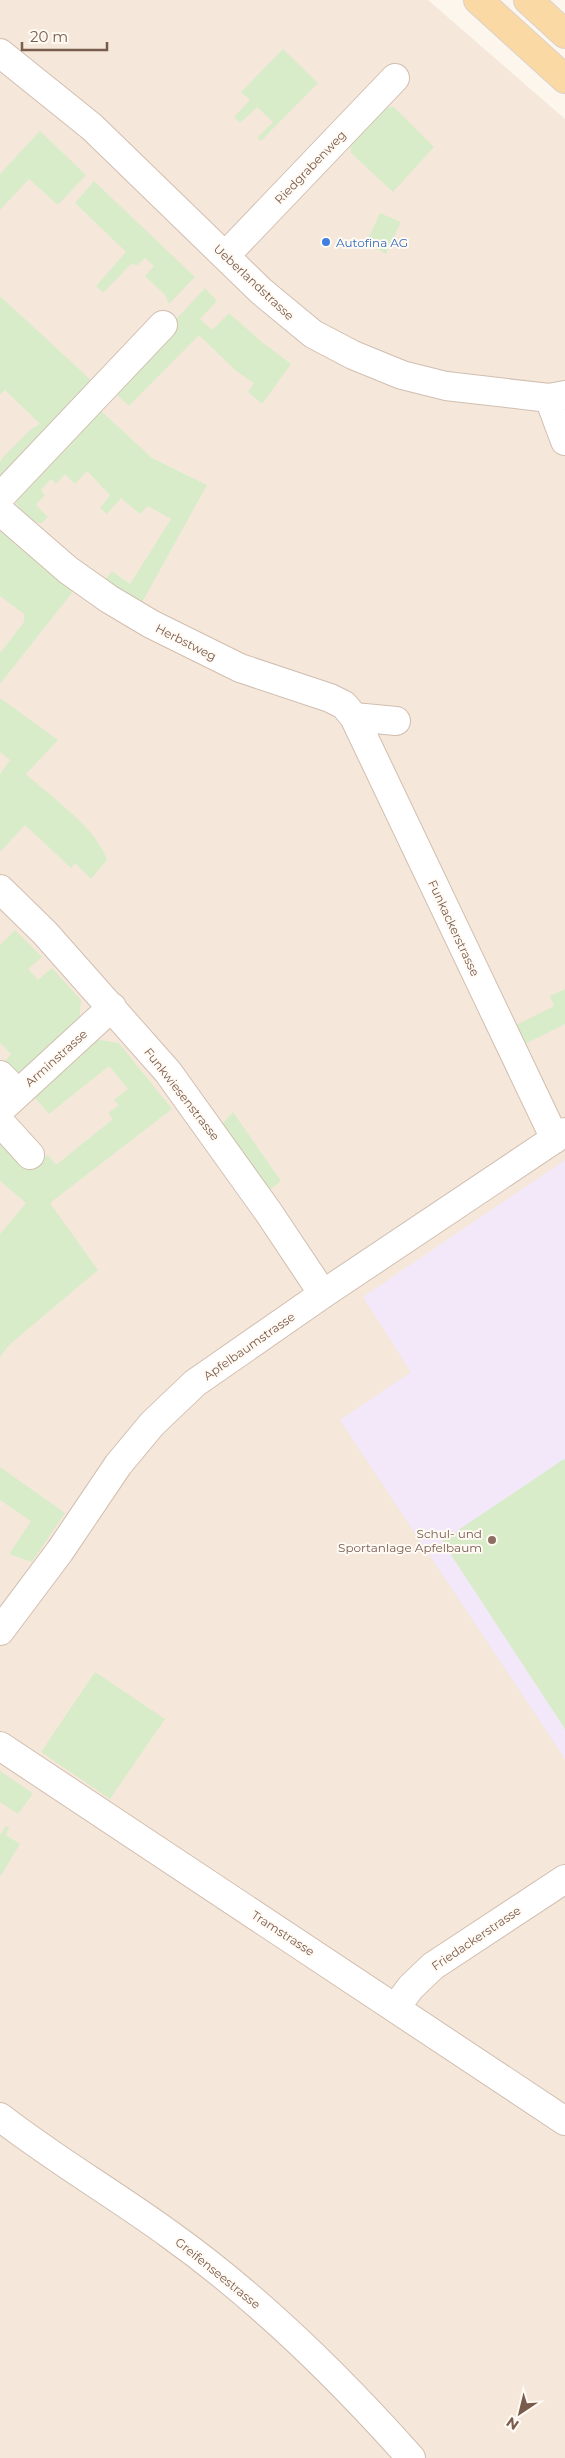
<svg xmlns="http://www.w3.org/2000/svg" width="565" height="2458" font-family="Montserrat,sans-serif">
<style>
.residential{fill:#f5e8da}
.education{fill:#f3e8fa}
.green{fill:#d8ecc9}
.lines{fill:none;stroke-linecap:round;stroke-linejoin:round}
.minor-casing{stroke:#d1beb0;stroke-width:30}
.major-casing{stroke:#dad1cd;stroke-width:30}
.minor{stroke:#fff;stroke-width:28}
.major{stroke:#fbd9a5;stroke-width:28}
.shop-dot{fill:#3f7fe0;stroke:#fffaf3;stroke-width:2}
.education-dot{fill:#8d6e63;stroke:#fffaf3;stroke-width:2}
.labels{text-anchor:middle;dominant-baseline:central;stroke-width:4;stroke-linejoin:round;paint-order:stroke}
.street-label{font-size:12px;fill:#7a5c4d;stroke:#fffaf3}
.shop-label{font-size:12px;fill:#366cbe;stroke:#fffaf3;text-anchor:start}
.education-label{font-size:12px;fill:#785e54;stroke:#fffaf3;text-anchor:end}
</style>
<rect width="100%" height="100%" fill="#fdf6ec"/>
<!-- residential -->
<path class="residential" d="M 0,0 L 428,0 L 565,119 L 565,2458 L 0,2458 Z"/>
<!-- education -->
<path class="education" d="M 565,1160 L 565,1759 L 340,1420 L 411,1372 L 363,1297 Z"/>
<!-- green -->
<path class="green" d="M 283,49 L 318,83 L 261,141 L 257,138 L 273,122 L 257,107 L 240,123 L 234,117 L 250,100 L 241,92 Z
M 394,107 L 434,147 L 393,192 L 351,153 L 350,145 L 383,108 Z
M 40,131 L 86,175 L 58,205 L 29,179 L 0,210 L 0,174 Z
M 94,181 L 195,277 L 169,304 L 165,295 L 145,276 L 154,266 L 145,258 L 138,265 L 131,264 L 103,293 L 96,286 L 126,252 L 75,203 Z
M 380,213 L 401,222 L 386,254 L 366,243 Z
M 205,288 L 217,301 L 200,319 L 212,330 L 229,313 L 263,343 L 291,364 L 262,404 L 248,392 L 254,383 L 236,371 L 199,335 L 129,406 L 111,389 Z
M 0,296 L 93,382 L 0,478 L 0,462 L 3,457 L 31,429 L 40,424 L 5,390 L 0,395 Z
M 99,409 L 152,458 L 207,485 L 139,608 L 103,583 L 112,571 L 130,584 L 171,519 L 148,506 L 140,514 L 121,498 L 107,514 L 100,508 L 110,495 L 87,471 L 75,484 L 65,474 L 56,484 L 51,479 L 41,490 L 45,495 L 36,505 L 48,517 L 42,523 C 28,525 16,507 14,495 Z
M 0,528 L 75,589 L 0,684 L 0,653 L 24,622 L 24,614 L 0,596 Z
M 0,698 L 58,740 L 26,774 C 51,797 97,828 107,860 L 91,879 L 75,863 L 71,868 L 25,825 L 0,852 L 0,774 L 10,760 L 0,752 Z
M 15,930 L 42,957 L 28,969 L 38,980 L 52,968 L 81,1000 L 79,1023 L 18,1078 L 3,1063 L 11,1054 L 0,1043 L 0,945 Z
M 565,989 L 565,1024 L 521,1046 L 512,1027 L 554,1006 L 550,996 Z
M 94,1039 L 119,1043 L 172,1109 L 50,1203 L 98,1270 L 9,1345 L 0,1357 L 0,1234 L 26,1203 L 0,1181 L 0,1135 L 41,1160 L 48,1155 L 56,1165 L 113,1119 L 108,1113 L 119,1105 L 114,1100 L 128,1089 L 109,1066 L 49,1114 L 36,1099 L 19,1106 Z
M 233,1112 L 281,1181 L 267,1192 L 221,1125 Z
M 564,1459 L 565,1460 L 565,1729 L 442,1541 Z
M 0,1467 L 65,1513 L 32,1562 L 9,1554 L 31,1521 L 0,1500 Z
M 95,1672 L 165,1719 L 110,1799 L 41,1752 Z
M 0,1771 L 31,1792 L 32,1795 L 18,1814 L 0,1802 Z
M 6,1826 L 9,1827 L 6,1835 L 20,1844 L 0,1877 L 0,1835 Z"/>
<g class="lines">
<defs>
<path id="minor" d="M 0,53 L 92,127 L 261,291 L 313,334 L 353,355 L 402,375 L 446,386 L 549,398 L 565,395
M 225,256 L 395,78
M 549,398 L 565,441
M 0,497 L 163,325
M 0,511 L 68,570 L 109,599 L 151,624 L 240,668 L 330,698 L 344,705 L 354,717 L 555,1139
M 354,717 L 396,721
M 0,889 L 45,933 L 168,1072 L 269,1213 L 323,1294
M 0,1075 L 18,1093
M 0,1110 L 112,1007
M 0,1122 L 30,1155
M 0,1631 L 60,1551 L 118,1465 L 152,1424 L 195,1383 L 323,1294 L 565,1132
M 0,1746 L 565,2121
M 396,2007 L 411,1987 L 433,1966 L 565,1879
M 0,2117 C 54,2159 114,2194 169,2234 C 259,2298 338,2376 411,2458"/>
<path id="major" d="M 478,0 L 565,79
M 528,0 L 565,34"/>
</defs>
<!-- minor casing -->
<use href="#minor" class="minor-casing"/>
<!-- major casing -->
<use href="#major" class="major-casing"/>
<!-- minor -->
<use href="#minor" class="minor"/>
<!-- major -->
<use href="#major" class="major"/>
</g>
<!-- markers -->
<circle class="shop-dot" cx="326" cy="242" r="5"/>
<circle class="education-dot" cx="492" cy="1540" r="5"/>
<g class="labels">
<!-- street labels -->
<g class="street-label">
<text transform="translate(310 167) rotate(-46)">Riedgrabenweg</text>
<text transform="translate(254 282) rotate(43)">Ueberlandstrasse</text>
<text transform="translate(186 642) rotate(27)">Herbstweg</text>
<text transform="translate(454 928) rotate(65)">Funkackerstrasse</text>
<text transform="translate(56 1058) rotate(-42)">Arminstrasse</text>
<text transform="translate(182 1094) rotate(52)">Funkwiesenstrasse</text>
<text transform="translate(249 1346) rotate(-35)">Apfelbaumstrasse</text>
<text transform="translate(283 1933) rotate(33)">Tramstrasse</text>
<text transform="translate(476 1938) rotate(-34)">Friedackerstrasse</text>
<text transform="translate(218 2273) rotate(39)">Greifenseestrasse</text>
</g>
<!-- shop labels -->
<g class="shop-label">
<text x="336" y="242">Autofina AG</text>
</g>
<!-- education labels -->
<g class="education-label">
<text x="482" y="1533">Schul- und<tspan x="482" dy="14">Sportanlage Apfelbaum</tspan></text>
</g>
</g>
<!-- north arrow -->
<g transform="translate(520 2413) rotate(215)" stroke="#fffaf3" stroke-width="4" paint-order="stroke">
<path d="M0-4L9 19L0 12L-9 19Z" fill="#7a5c4d"/>
<text y="-8" font-size="14" font-weight="bold" text-anchor="middle" fill="#7a5c4d">N</text>
</g>
<!-- scale -->
<path d="M22 42v8h85v-8" fill="none" stroke="#7a5c4d" stroke-width="2.5"/>
<text x="30" y="42" font-size="15" fill="#7a5c4d" stroke="#fffaf3" stroke-width="4" paint-order="stroke">20 m</text>
</svg>
